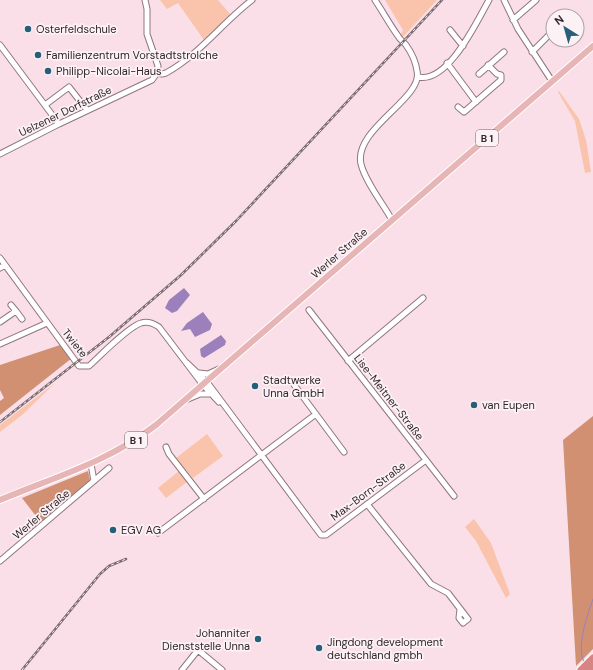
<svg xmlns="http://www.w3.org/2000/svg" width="593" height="670" font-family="'DM Sans',sans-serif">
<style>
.green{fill:#fac3ab}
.forest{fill:#d29073}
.water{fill:#9b80bb}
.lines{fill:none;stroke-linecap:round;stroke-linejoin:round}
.stream{stroke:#9b80bb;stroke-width:1}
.minor-casing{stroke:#8f7780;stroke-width:7}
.major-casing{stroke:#fff;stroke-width:8}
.highway-casing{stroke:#fff;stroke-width:9}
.minor{stroke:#fff;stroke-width:5}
.major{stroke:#e7b5b5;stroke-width:6}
.highway{stroke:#d78484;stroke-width:7}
.rail-casing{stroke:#7c6c71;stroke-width:2.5}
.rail{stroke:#fcf1f5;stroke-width:1;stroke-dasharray:3;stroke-linecap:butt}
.poi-dot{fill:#265f78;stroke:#fcf1f5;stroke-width:1.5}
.labels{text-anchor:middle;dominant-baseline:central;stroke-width:3.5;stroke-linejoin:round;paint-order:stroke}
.shield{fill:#fcf1f5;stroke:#6e6467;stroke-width:1}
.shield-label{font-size:10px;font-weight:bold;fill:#31272a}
.poi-label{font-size:11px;fill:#31272a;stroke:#fcf1f5;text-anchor:start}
.street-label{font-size:11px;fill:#31272a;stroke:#fcf1f5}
</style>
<rect width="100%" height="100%" fill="#fadfe8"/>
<!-- green -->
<path class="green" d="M 160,0 L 218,0 L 231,15 L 204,40 L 178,3 L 167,9 Z
M 385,0 L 437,0 L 401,39 L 400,36 L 403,30 Z
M 559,91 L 579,119 L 586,140 L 591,172 L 585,173 L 575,121 L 558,92 Z
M 55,383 L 22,415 L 0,432 L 0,425 Z
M 207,434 L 223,456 L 193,478 L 176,458 Z
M 179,471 L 187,482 L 166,498 L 158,488 Z
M 474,519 L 491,543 L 510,594 L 506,598 L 476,541 L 465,527 Z"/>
<!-- forest -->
<path class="forest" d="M 63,344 L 72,358 L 0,415 L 0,401 L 4,398 L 0,390 L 0,365 Z
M 593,416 L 593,649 L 576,666 L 563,440 Z
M 88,471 L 90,480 L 27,536 L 25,533 L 39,520 L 22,498 Z"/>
<!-- water -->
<path class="water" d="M 184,288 L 190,295 L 177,311 L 172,313 L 165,308 L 169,300 Z
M 203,312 L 212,324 L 210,330 L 195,337 L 190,329 L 181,331 L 187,323 Z
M 221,335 L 226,341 L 225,345 L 204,358 L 201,356 L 200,349 Z"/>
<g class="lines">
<!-- stream -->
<path class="stream" d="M 584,662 C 576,646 587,617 593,599"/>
<defs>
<path id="minor" d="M 375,0 C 383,12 390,25 398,36 C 400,40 404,42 406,45 C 411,52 416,63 417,71 C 424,98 353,129 361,164 C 365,181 383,204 392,220
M 504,0 L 518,29 L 552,81
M 513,20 L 536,0
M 450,30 L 463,46
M 0,45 L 59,124
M 532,52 L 553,31
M 447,63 L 476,102
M 157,73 L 162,74 L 166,73 C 199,55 222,23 252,0
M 479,74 L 504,52
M 418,77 C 448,84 477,21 489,0
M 45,105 L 69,87 L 87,110
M 458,107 L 464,112 L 501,80 L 501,75 L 497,74 L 488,65
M 0,154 L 59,124 L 152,80 L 157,73 L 158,66 L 147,34 L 147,9 L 145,0
M 0,258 L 79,366 L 89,366 C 100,356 128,327 141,323 C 147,321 153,323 159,327 L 203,385 L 219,402
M 0,268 L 5,265
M 11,305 L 16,311
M 309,310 L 454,496
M 0,322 L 16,311 L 22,319
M 0,344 L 47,323
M 348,361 L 423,298
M 187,363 L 207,382 L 321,535 L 326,535 L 426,460
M 199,373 L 208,374 L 219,369
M 292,382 L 344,452
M 188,399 L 200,394 L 210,394
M 166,447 L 169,454 L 204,499
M 91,464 L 94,481
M 367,504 L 431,584 L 448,593 L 468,619 L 463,623 L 459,618 L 460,609
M 158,533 L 316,414
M 0,561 L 109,468
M 182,670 L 198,650 L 222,670"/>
<path id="major" d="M 0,500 C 55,477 108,462 156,425 L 593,46"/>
<path id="highway" d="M 581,670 L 593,658
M 590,670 L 593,667"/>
</defs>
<!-- minor casing -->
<use href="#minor" class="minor-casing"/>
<!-- major casing -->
<use href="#major" class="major-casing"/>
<!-- highway casing -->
<use href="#highway" class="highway-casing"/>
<!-- minor -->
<use href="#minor" class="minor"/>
<!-- major -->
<use href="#major" class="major"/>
<!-- highway -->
<use href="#highway" class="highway"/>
<defs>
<path id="rail" d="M 0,422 L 109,337 L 181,275 L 236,221 L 442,0
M 22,670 L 100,574 L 109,566 L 126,559"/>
</defs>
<!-- rail casing -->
<use href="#rail" class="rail-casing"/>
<!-- rail -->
<use href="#rail" class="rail"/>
</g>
<!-- markers -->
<g class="poi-dot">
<circle cx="28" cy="29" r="4"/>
<circle cx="38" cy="55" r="4"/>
<circle cx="48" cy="71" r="4"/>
<circle cx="255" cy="386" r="4"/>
<circle cx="474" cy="405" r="4"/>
<circle cx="113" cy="530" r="4"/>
<circle cx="258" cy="639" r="4"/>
<circle cx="319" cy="648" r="4"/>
</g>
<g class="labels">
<!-- shield labels -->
<g class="shield">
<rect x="476" y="130" width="22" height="16" rx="3"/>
<rect x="125" y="432" width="22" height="16" rx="3"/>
</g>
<g class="shield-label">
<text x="487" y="138">B 1</text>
<text x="136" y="440">B 1</text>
</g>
<!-- poi labels -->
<g class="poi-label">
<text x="36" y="29">Osterfeldschule</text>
<text x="46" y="55">Familienzentrum Vorstadtstrolche</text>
<text x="56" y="71">Philipp-Nicolai-Haus</text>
<text x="263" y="380">Stadtwerke<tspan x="263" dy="13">Unna GmbH</tspan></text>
<text x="482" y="405">van Eupen</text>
<text x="121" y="530">EGV AG</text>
<text x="250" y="633" text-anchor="end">Johanniter<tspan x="250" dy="13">Dienststelle Unna</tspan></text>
<text x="327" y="642">Jingdong development<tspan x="327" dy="13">deutschland gmbh</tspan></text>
</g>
<!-- street labels -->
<g class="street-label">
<text transform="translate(65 111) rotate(-26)">Uelzener Dorfstraße</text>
<text transform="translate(339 253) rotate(-41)">Werler Straße</text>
<text transform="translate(75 343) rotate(52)">Twiete</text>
<text transform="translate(389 397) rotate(52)">Lise-Meitner-Straße</text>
<text transform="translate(368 491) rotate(-37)">Max-Born-Straße</text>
<text transform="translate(41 514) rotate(-40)">Werler Straße</text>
</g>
</g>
<!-- north arrow -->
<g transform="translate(565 28) rotate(323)"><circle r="19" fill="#fcf1f5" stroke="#aba0a4"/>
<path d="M0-3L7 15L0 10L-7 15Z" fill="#265f78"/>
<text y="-6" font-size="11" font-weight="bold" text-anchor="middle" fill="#31272a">N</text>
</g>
</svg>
